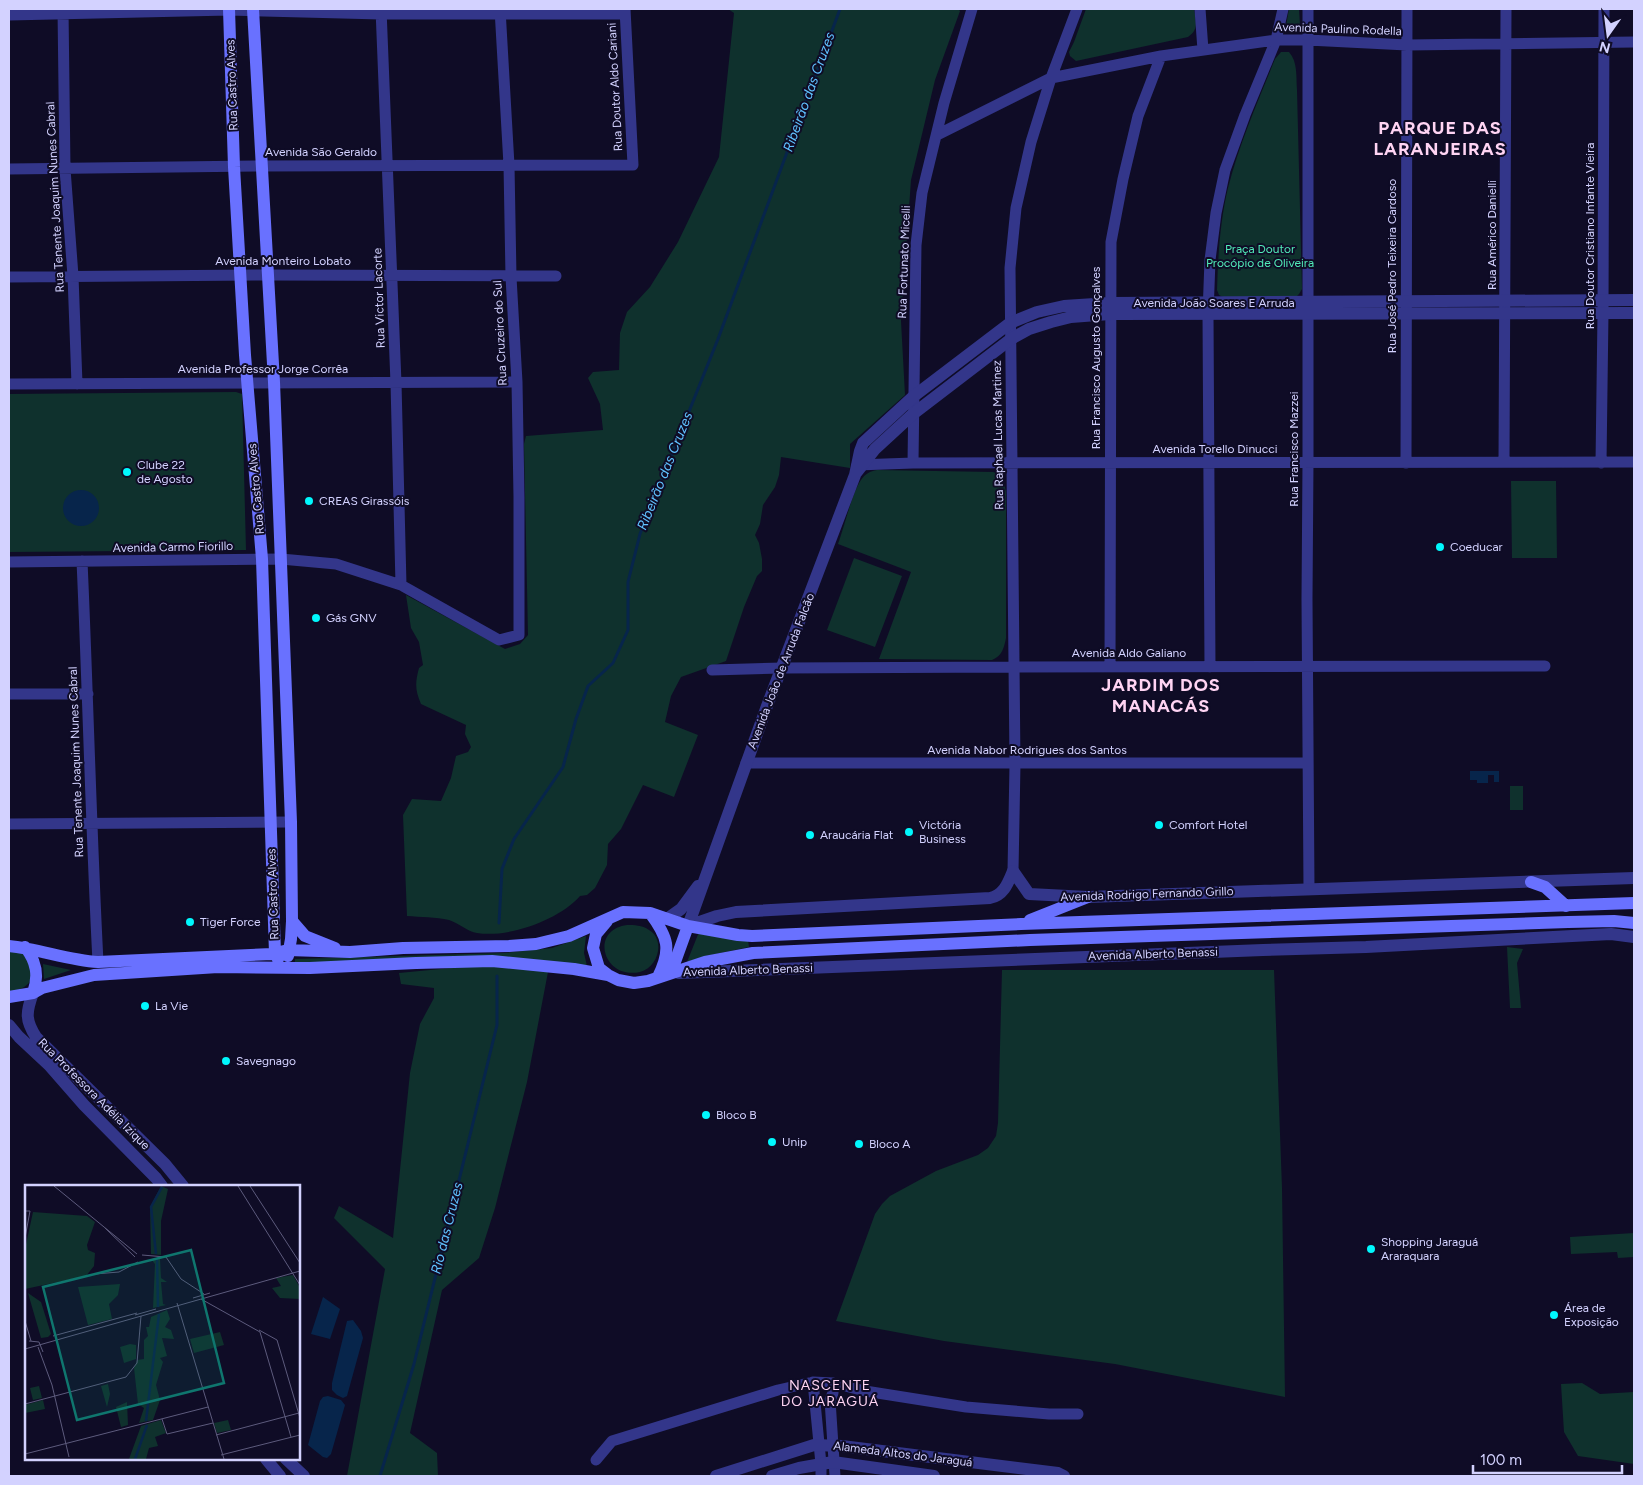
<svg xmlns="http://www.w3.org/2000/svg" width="1643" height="1485" font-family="Figtree,sans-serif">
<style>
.green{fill:#0f312d}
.water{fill:#07254b}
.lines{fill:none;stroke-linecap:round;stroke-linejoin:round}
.stream{stroke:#07254b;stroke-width:3}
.minor{stroke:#33368a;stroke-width:11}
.tertiary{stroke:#33368a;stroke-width:12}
.secondary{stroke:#6971ff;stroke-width:12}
.poi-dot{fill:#00f8fd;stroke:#0f0c26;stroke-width:2}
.labels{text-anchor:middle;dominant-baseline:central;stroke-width:4;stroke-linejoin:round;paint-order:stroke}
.street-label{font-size:12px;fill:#d3d2ff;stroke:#0f0c26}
.park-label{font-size:12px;fill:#51ebb8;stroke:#0f0c26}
.poi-label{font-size:12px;fill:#d3d2ff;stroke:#0f0c26;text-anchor:start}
.water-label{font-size:14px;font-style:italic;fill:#60c2ff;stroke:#0f0c26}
.neighbourhood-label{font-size:14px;letter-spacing:1px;fill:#ffd4f3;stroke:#0f0c26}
.district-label{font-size:18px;font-weight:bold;letter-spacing:1px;fill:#ffd4f3;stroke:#0f0c26}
.inset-river{fill:none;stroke:#07254b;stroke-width:2.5}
.inset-road{fill:none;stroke:#5d5b7d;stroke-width:1}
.view{fill:#0f766e;fill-opacity:0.15;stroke:#0f766e;stroke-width:2.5}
.inset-edge{fill:none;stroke:#d3d2ff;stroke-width:2.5}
</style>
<rect width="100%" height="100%" fill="#0f0c26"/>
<!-- green -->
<path class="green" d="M 728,9 L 958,9 L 960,11 L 935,80 L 911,180 L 901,321 L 905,395 L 850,444 L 850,468 L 781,457 L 779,475 L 775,487 L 763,505 L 760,524 L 755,535 L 759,543 L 762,559 L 762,571 L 757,576 L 744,607 L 726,661 L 681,677 L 671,696 L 665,722 L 698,735 L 674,797 L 643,785 L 621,829 L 608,844 L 607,865 L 595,888 L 587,895 L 580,896 C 559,920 509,938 477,933 C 468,932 459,923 449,920 C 436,917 420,917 407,916 L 403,815 L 412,799 L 441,801 L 451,778 L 456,756 L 468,752 L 471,747 L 465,734 L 466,725 L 421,704 C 415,690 415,683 419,668 L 423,665 L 419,642 L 411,628 L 406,595 L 505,649 L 520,644 L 528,635 L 524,444 L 526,436 L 603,430 L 600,404 L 588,378 L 593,372 L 619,370 L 620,333 L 627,312 L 650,287 L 678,242 L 719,157 L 734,13 Z
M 1086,9 L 1194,9 C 1196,21 1199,30 1188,37 L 1076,61 L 1070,56 L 1069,52 L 1074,42 Z
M 1289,9 L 1299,9 L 1300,25 L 1298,29 L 1293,33 L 1289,32 L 1286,26 Z
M 1281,52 L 1289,52 C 1298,62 1296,77 1297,90 L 1302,289 L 1299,294 L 1295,298 L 1225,298 L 1219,295 L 1217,290 C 1218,256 1220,221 1228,188 C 1239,144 1258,101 1275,59 Z
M 236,392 L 242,394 L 246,550 L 9,552 L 9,394 Z
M 877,470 L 993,472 C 1003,474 1004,483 1006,492 L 1006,638 C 1004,648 1002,656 992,660 L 879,659 L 911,572 L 838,544 C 844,528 852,493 861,480 C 865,474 870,471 877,470 Z
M 1511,481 L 1556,481 L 1557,558 L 1512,558 Z
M 854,558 L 902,576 L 875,647 L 827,630 Z
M 1510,786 L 1523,786 L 1523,810 L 1510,810 Z
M 627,925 C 634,925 642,925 649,930 C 666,940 658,968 640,972 C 603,980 589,930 627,925 Z
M 699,932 L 748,940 L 749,947 L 706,956 L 687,962 Z
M 586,936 L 584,953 L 587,966 L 295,964 L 295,959 L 504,953 L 552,948 Z
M 1507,947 L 1523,949 L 1517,963 L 1521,1008 L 1510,1008 Z
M 9,951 L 25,954 C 27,960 31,967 32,973 C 33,985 19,991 9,992 Z
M 43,964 L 71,970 L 44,979 Z
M 461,967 L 503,967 L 548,972 L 527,1082 L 495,1208 L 479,1258 L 442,1290 L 410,1433 L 437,1453 L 438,1476 L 347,1476 L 385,1269 L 334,1218 L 339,1206 L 393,1238 L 410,1073 L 420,1024 L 434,998 L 434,988 L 401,984 L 399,973 Z
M 1002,970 L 1274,970 L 1282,1188 L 1285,1397 L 1115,1364 L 944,1341 L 836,1321 L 875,1214 L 882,1204 L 890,1196 L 936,1171 L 978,1155 L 988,1148 L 996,1136 L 998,1123 Z
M 1634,1233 L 1634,1257 L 1618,1258 L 1617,1252 L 1571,1254 L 1570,1237 Z
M 1582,1383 L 1600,1394 L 1634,1392 L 1634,1464 L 1578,1456 L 1564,1432 L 1561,1384 Z"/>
<!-- water -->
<path class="water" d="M63 508a18 18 0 1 1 36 0a18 18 0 1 1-36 0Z
M 1470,771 L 1499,771 L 1499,782 L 1494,782 L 1494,775 L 1488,775 L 1488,783 L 1477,783 L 1477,780 L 1470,780 Z
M 323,1297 L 340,1309 L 330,1339 L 311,1334 Z
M 353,1320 L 361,1331 L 363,1338 L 347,1396 L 343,1398 L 337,1395 L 332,1390 L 332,1383 L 347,1321 Z
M 328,1396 L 341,1400 L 345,1405 L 331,1454 L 327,1458 L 323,1457 L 308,1445 L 320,1401 L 323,1397 Z"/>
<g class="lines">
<!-- stream -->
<path class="stream" d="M 499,923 L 502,869 L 514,839 L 563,767 L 576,719 L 588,686 L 613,663 L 628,630 L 628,582 L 640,534 L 718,339 L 840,9
M 380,1476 L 414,1364 L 497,1025 L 497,976"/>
<!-- minor -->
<path class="minor" d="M 63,9 L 65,169 L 73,276 L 77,384
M 381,9 L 396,383 L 401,585
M 1200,9 L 1203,50
M 1308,9 L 1308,462 L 1307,599 L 1309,889
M 9,15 L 229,10 L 381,14 L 625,14
M 937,135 L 1051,78 L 1161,56 L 1276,40 L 1308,40 L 1407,45 L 1634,42
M 9,169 L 262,166 L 633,165 L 625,9
M 9,277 L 268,275 L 556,276
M 9,384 L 517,382
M 1504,462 L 1506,9
M 913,463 L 916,245 L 922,193 L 944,103 L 972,9
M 1406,463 L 1407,9
M 1601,463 L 1603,313 L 1604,9
M 857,465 L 913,463 L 1634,462
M 82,561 C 88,695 91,828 98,962
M 9,562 L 281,559 L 336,564 L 401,585 L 499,640 L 519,635 L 519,497 L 517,382 L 511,277 L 509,165 L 500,9
M 1110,667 L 1111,242 L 1123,179 L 1138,116 L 1161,56
M 1210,667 L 1208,314 L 1210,260 L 1216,213 L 1225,170 L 1245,115 L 1276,40 L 1283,9
M 712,670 L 782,668 L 1014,667 L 1545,666
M 9,694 L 88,694
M 746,763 L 1308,763
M 9,824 L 291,822
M 1013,871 L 1015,764 L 1010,268 L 1016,208 L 1031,142 L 1051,78 L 1077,9
M 813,1382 L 821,1464 L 821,1476
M 833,1383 L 833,1393 L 830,1400 L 835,1476
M 596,1460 L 612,1441 L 778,1390 L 813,1382 L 833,1383 L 865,1391 L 966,1407 L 1049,1414 L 1078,1414"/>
<!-- tertiary -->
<path class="tertiary" d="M 856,473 L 875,449 L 913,414 L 1011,339 L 1029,329 L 1051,322 L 1071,317 L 1110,314 L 1634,313
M 1013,871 L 1029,894 L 1088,897 L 1634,878
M 667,919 L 681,909 L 698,886
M 688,926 L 767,706 L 855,475 L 860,451 L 863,443 L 914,396 L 1010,323 L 1037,312 L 1064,306 L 1110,303 L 1634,300
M 688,926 L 717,916 L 736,912 L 990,898 C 1004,895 1008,883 1013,871
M 679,973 L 1263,950 L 1366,947 L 1611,934 L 1634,937
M 33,993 C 26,1012 25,1020 36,1037 L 165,1164 L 183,1186
M 9,1025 L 19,1037 L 49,1065 L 84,1105 L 156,1178 L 162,1186
M 266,1459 L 280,1476
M 286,1459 L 304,1476
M 716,1476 L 814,1445 L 842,1446 L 1058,1473 L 1064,1476
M 772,1476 L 799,1468 L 833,1462 L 934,1476"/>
<!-- secondary -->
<path class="secondary" d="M 229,9 L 234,167 L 245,355 L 262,559 L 275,953 L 278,959
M 253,9 L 274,382 L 291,822 L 292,921 L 291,939 L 288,956
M 1531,882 L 1545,887 L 1566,906
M 650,913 C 668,937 672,949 658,977
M 1030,920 L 1088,897
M 292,921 L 305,936 L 335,948
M 607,921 L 596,934 L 593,948 L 599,968 L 608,975
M 9,946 C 39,949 68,960 98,962 L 272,954 L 288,950 L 350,952 L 403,948 L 509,946 L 536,944 L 569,936 L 623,912 L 650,913 L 688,926 L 738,935 L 752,936 L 1021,924 L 1634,903
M 25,947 C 37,962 39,976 33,993
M 671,973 L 688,926
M 9,997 L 33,993 L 42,988 L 94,975 L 218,967 L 310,968 L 416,963 L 492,961 L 574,969 L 608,975 L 618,980 L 634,983 L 648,981 L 705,962 L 753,953 L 1030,940 L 1568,922 L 1614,921 L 1634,923"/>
</g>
<!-- markers -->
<g class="poi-dot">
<circle cx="127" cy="472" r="5"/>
<circle cx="309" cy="501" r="5"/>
<circle cx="1440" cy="547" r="5"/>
<circle cx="316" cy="618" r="5"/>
<circle cx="1159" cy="825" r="5"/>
<circle cx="909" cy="832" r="5"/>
<circle cx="810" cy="835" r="5"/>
<circle cx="190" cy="922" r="5"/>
<circle cx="145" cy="1006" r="5"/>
<circle cx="226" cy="1061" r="5"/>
<circle cx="706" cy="1115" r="5"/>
<circle cx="772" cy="1142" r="5"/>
<circle cx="859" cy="1144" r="5"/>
<circle cx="1371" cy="1249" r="5"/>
<circle cx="1554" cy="1315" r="5"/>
</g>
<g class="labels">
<!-- street labels -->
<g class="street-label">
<text transform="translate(1338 29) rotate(2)">Avenida Paulino Rodella</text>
<text transform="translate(232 85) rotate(-92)">Rua Castro Alves</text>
<text transform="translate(615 87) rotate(-93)">Rua Doutor Aldo Cariani</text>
<text x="321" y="152">Avenida São Geraldo</text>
<text transform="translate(55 197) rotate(-93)">Rua Tenente Joaquim Nunes Cabral</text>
<text transform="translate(1492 235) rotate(-90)">Rua Américo Danielli</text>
<text transform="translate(1590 236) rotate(-90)">Rua Doutor Cristiano Infante Vieira</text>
<text x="283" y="261">Avenida Monteiro Lobato</text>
<text transform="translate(904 262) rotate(-88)">Rua Fortunato Micelli</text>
<text transform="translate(1392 266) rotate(-90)">Rua José Pedro Teixeira Cardoso</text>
<text transform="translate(379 298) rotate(-92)">Rua Victor Lacorte</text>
<text x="1214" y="303">Avenida João Soares E Arruda</text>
<text transform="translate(500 333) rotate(-93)">Rua Cruzeiro do Sul</text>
<text transform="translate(1096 358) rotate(-90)">Rua Francisco Augusto Gonçalves</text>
<text x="263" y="369">Avenida Professor Jorge Corrêa</text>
<text transform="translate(998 435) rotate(-91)">Rua Raphael Lucas Martinez</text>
<text x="1215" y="449">Avenida Torello Dinucci</text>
<text transform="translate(1294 449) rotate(-90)">Rua Francisco Mazzei</text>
<text transform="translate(256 489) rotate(-95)">Rua Castro Alves</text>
<text transform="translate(173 547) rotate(-1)">Avenida Carmo Fiorillo</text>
<text x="1129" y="653">Avenida Aldo Galiano</text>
<text transform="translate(781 671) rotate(-69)">Avenida João de Arruda Falcão</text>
<text x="1027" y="750">Avenida Nabor Rodrigues dos Santos</text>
<text transform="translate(76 762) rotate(-92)">Rua Tenente Joaquim Nunes Cabral</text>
<text transform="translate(273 894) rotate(-92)">Rua Castro Alves</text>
<text transform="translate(1147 894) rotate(-2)">Avenida Rodrigo Fernando Grillo</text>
<text transform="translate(1153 954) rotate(-2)">Avenida Alberto Benassi</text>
<text transform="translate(748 970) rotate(-2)">Avenida Alberto Benassi</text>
<text transform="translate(94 1094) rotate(45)">Rua Professora Adélia Izique</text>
<text transform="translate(903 1454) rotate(7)">Alameda Altos do Jaraguá</text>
</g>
<!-- park labels -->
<g class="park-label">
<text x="1260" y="249">Praça Doutor<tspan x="1260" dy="14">Procópio de Oliveira</tspan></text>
</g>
<!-- poi labels -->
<g class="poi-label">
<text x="137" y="465">Clube 22<tspan x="137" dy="14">de Agosto</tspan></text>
<text x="319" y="501">CREAS Girassóis</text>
<text x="1450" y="547">Coeducar</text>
<text x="326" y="618">Gás GNV</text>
<text x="919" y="825">Victória<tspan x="919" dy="14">Business</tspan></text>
<text x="1169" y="825">Comfort Hotel</text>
<text x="820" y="835">Araucária Flat</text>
<text x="200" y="922">Tiger Force</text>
<text x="155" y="1006">La Vie</text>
<text x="236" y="1061">Savegnago</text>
<text x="716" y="1115">Bloco B</text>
<text x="782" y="1142">Unip</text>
<text x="869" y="1144">Bloco A</text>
<text x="1381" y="1242">Shopping Jaraguá<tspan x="1381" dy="14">Araraquara</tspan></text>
<text x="1564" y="1308">Área de<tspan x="1564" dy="14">Exposição</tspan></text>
</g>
<!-- water labels -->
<g class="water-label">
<text transform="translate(809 92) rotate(-70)">Ribeirão das Cruzes</text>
<text transform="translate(665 471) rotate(-68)">Ribeirão das Cruzes</text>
<text transform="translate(447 1228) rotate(-76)">Rio das Cruzes</text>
</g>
<!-- neighbourhood labels -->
<g class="neighbourhood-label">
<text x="830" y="1385">NASCENTE<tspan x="830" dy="16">DO JARAGUÁ</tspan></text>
</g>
<!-- district labels -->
<g class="district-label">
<text x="1440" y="128">PARQUE DAS<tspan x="1440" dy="21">LARANJEIRAS</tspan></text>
<text x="1161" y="685">JARDIM DOS<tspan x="1161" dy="21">MANACÁS</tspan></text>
</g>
</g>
<!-- overview -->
<g transform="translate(25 1185)">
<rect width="275" height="275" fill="#0f0c26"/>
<path d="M 136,1 L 143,4 L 136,36 L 136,70 L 126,69 L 125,22 ZM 8,27 L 62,31 L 70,37 L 62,60 L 63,65 L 70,68 L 69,81 L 61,91 L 0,104 L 0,64 ZM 135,73 L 136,93 L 142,97 L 136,97 L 138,119 L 141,120 L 128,123 L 130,79 L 126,74 ZM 268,90 L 275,103 L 275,114 L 255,113 L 247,103 L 256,101 L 251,93 ZM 95,99 L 93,110 L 84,119 L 87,134 L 63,140 L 53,102 ZM 3,108 L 16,117 L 26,149 L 23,152 L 16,153 ZM 142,125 L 145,134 L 140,142 L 146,145 L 149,154 L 137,153 L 142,171 L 135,173 L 138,177 L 131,200 L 135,215 L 128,235 L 114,238 L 119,223 L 113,219 L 109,183 L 112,175 L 119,174 L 119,155 L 123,151 L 121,142 L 124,142 L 126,132 ZM 195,147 L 199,160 L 169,168 L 165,154 ZM 105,159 L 111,160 L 111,174 L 99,178 L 95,162 ZM 83,199 L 85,209 L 82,222 L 76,201 ZM 14,201 L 17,213 L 8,215 L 5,203 ZM 18,215 L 20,224 L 0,228 L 0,220 ZM 102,217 L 103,240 L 96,242 L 91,222 ZM 136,235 L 141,248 L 130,252 L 133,261 L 124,263 L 121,274 L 104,274 L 116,241 ZM 203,235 L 206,245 L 192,248 L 189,238 Z" fill="#0f312d"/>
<path class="inset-river" d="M 131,69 L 126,22 L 137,2M 132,73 L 133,122M 121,236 L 134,129M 110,274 L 122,240"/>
<path class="inset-road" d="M 29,1 L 112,69M 213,1 L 275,100M 225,1 L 275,78M 0,26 L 5,26 L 0,53M 80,43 L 110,72M 117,70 L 141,72 L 156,94 L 179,109M 70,89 L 94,87 L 113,77M 168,113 L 185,108M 176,114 L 235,147 L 266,252M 152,118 L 199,274M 110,130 L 131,124M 0,136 L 6,156M 234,145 L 252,155 L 275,233M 28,151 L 112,128M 4,156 L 14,157 L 18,167M 13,162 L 27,200 L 44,272M 0,164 L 275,86M 0,219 L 101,192 L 112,178 L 116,131M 137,234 L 142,249 L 188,238M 191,250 L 274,228M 0,269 L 183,222M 196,270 L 275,250"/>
<path class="view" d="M 166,65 L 199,198 L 52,235 L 18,102 Z"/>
<rect width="275" height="275" class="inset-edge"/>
</g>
<!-- border -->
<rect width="1643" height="1485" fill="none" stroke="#d3d2ff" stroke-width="20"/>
<!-- north arrow -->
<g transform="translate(1608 35) rotate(194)" stroke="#0f0c26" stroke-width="4" paint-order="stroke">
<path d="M0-4L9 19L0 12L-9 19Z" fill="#d3d2ff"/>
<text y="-8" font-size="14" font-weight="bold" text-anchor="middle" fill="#d3d2ff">N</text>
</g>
<!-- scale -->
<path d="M1473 1465v8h149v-8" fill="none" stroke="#d3d2ff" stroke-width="2.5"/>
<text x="1480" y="1465" font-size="15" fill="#d3d2ff" stroke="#0f0c26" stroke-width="4" paint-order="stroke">100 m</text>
</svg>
